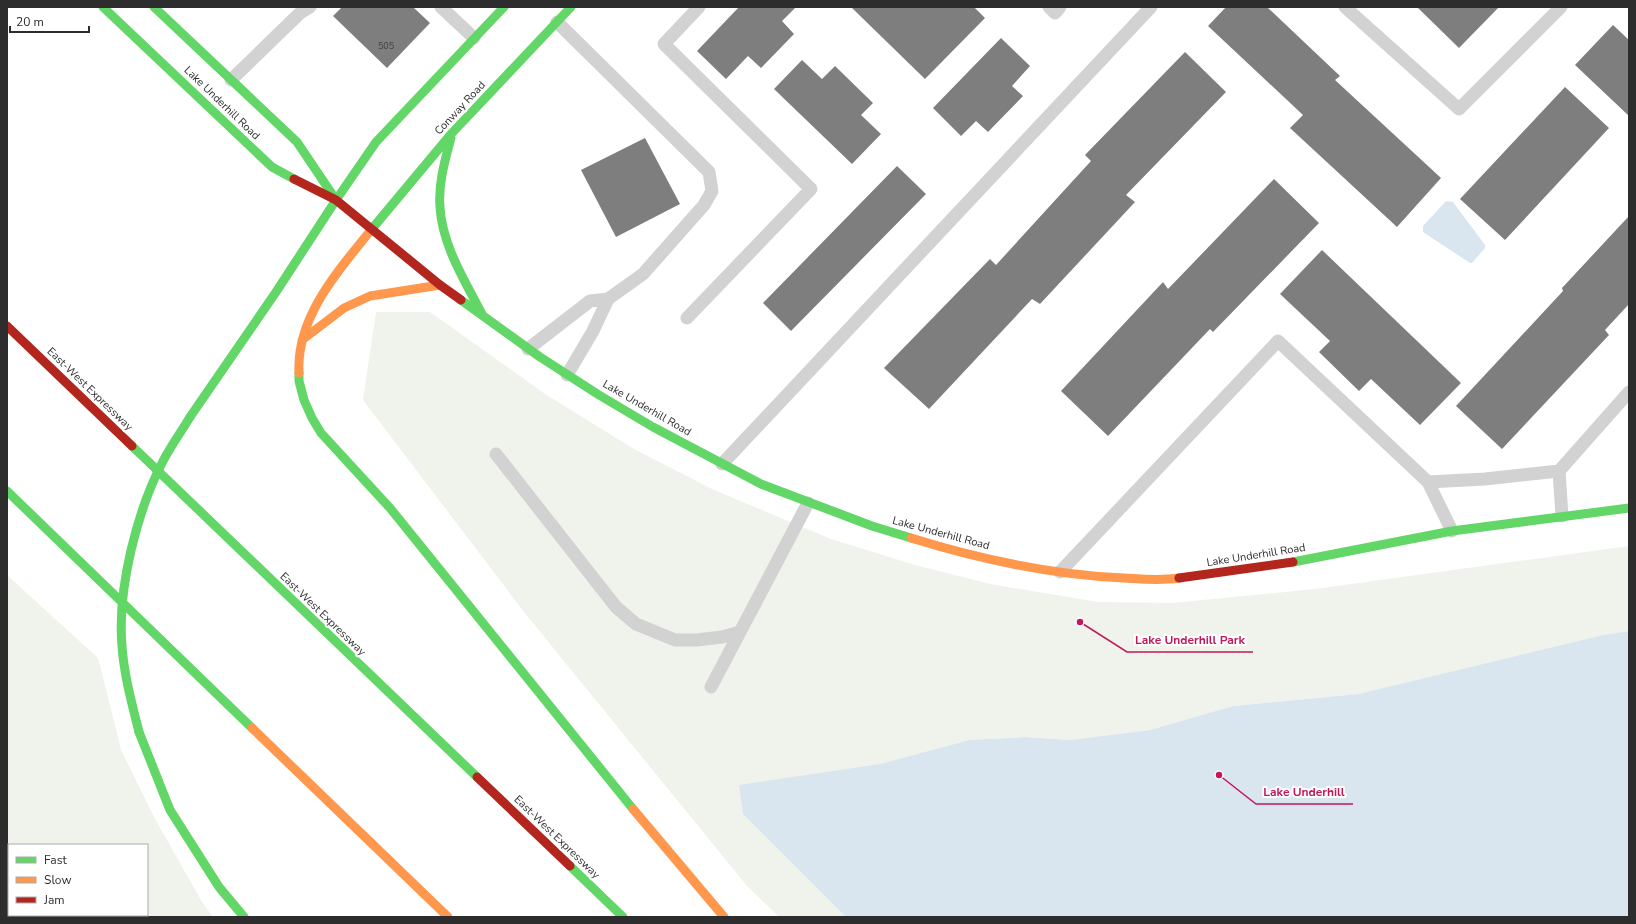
<svg xmlns="http://www.w3.org/2000/svg" width="1636" height="924" font-family="'Nunito Sans',sans-serif">
<style>
.green{fill:#f0f3eb;fill-rule:evenodd}
.water{fill:#d9e6ef}
.building{fill:#7e7e7e}
.lines{fill:none;stroke-linecap:round;stroke-linejoin:round}
.lane{stroke:#d2d2d2;stroke-width:13}
.fast{stroke:#63d668;stroke-width:9}
.slow{stroke:#ff974d;stroke-width:9}
.jam{stroke:#b3261e;stroke-width:9}
.fast-bridge{stroke:#63d668;stroke-width:9}
.labels{text-anchor:middle;dominant-baseline:central;stroke-width:4;stroke-linejoin:round;paint-order:stroke}
.number-label{font-size:9px;fill:#414141}
.street-label{font-size:11px;fill:#2d2d2d;stroke:#fff}
.leader{fill:none;stroke:#c2185b;stroke-width:1.5}
.callout-dot{fill:#c2185b;stroke:#fff;stroke-width:1.5}
.callout-label{font-size:12px;text-anchor:middle;font-weight:bold;fill:#c2185b;stroke:#fff;stroke-width:4;stroke-linejoin:round;paint-order:stroke}
</style>
<rect width="100%" height="100%" fill="#fff"/>
<!-- green -->
<path class="green" d="M 376,312 L 430,312 L 545,394 L 634,449 L 712,489 L 831,539 L 915,565 L 990,584 L 1098,602 L 1172,603 L 1315,589 L 1629,546 L 1629,631 L 1603,635 L 1358,694 L 1233,706 L 1150,730 L 1070,740 L 1025,737 L 969,740 L 880,764 L 743,814 L 846,917 L 779,917 L 747,886 L 524,612 L 363,400 Z
M 7,575 L 98,658 L 121,750 L 154,817 L 202,902 L 213,917 L 7,917 ZM 9,845 L 147,845 L 147,915 L 9,915 Z"/>
<!-- water -->
<path class="water" d="M 1446,201 L 1453,202 L 1485,245 L 1485,248 L 1472,263 L 1470,263 L 1423,232 L 1423,226 Z
M 1629,631 L 1629,917 L 846,917 L 743,814 L 739,785 L 880,764 L 969,740 L 1025,737 L 1070,740 L 1150,730 L 1233,706 L 1358,694 L 1603,635 Z"/>
<!-- building -->
<path class="building" d="M 342,7 L 413,7 L 430,23 L 387,68 L 333,16 Z
M 739,7 L 796,7 L 782,21 L 794,34 L 761,68 L 748,56 L 726,79 L 697,51 Z
M 851,7 L 974,7 L 985,18 L 925,79 Z
M 1226,7 L 1267,7 L 1340,76 L 1335,80 L 1441,178 L 1397,227 L 1290,128 L 1303,115 L 1208,26 Z
M 1417,7 L 1499,7 L 1459,48 Z
M 1613,25 L 1629,40 L 1629,116 L 1575,65 Z
M 1001,38 L 1030,66 L 1012,86 L 1023,96 L 988,132 L 976,121 L 961,136 L 933,108 Z
M 1185,52 L 1226,92 L 1126,195 L 1135,202 L 1040,304 L 1032,299 L 929,409 L 884,368 L 990,259 L 996,265 L 1091,161 L 1085,155 Z
M 802,60 L 822,79 L 835,66 L 873,103 L 861,115 L 881,134 L 852,164 L 774,89 Z
M 1565,87 L 1609,128 L 1505,240 L 1460,199 Z
M 645,138 L 680,204 L 616,237 L 581,170 Z
M 897,166 L 926,194 L 791,331 L 763,303 Z
M 1274,179 L 1319,223 L 1213,332 L 1210,329 L 1108,436 L 1061,391 L 1163,282 L 1168,289 Z
M 1629,216 L 1629,304 L 1605,330 L 1609,335 L 1502,449 L 1456,406 L 1563,291 L 1562,288 Z
M 1322,250 L 1461,383 L 1420,425 L 1371,379 L 1359,391 L 1319,352 L 1330,341 L 1280,294 Z"/>
<g class="lines">
<!-- lane -->
<path class="lane" d="M 441,7 L 474,38
M 1049,7 L 1055,13 L 1060,7
M 1345,7 L 1459,109 L 1561,7
M 231,80 L 300,13 L 310,7
M 687,318 L 811,189 L 664,44 L 699,7
M 528,349 L 590,301 L 608,299 L 643,274 L 704,205 L 712,191 L 709,172 L 557,22
M 567,375 L 593,331 L 608,299
M 496,454 L 616,607 L 636,624 L 675,640 L 697,640 L 722,637 L 740,632
M 722,464 L 1151,7
M 1559,471 L 1562,516
M 1428,482 L 1452,531
M 1060,572 L 1278,341 L 1428,482 L 1485,479 L 1559,471 L 1629,392
M 711,687 L 808,503"/>
<!-- fast -->
<path class="fast" d="M 103,7 L 272,167 L 294,179
M 154,7 L 297,142 L 334,197
M 451,138 C 445,160 438,184 440,207 C 442,245 465,281 482,314
M 336,200 L 376,142 L 504,7
M 371,230 L 452,133 L 571,7
M 461,300 L 540,357 L 599,395 L 653,427 L 761,484 L 872,526 L 911,538
M 299,373 L 299,381 L 304,400 L 312,418 L 321,433 L 390,508 L 633,809
M 190,417 L 276,292 L 336,200
M 132,446 L 477,777
M 7,491 L 252,728
M 1293,562 L 1452,531 L 1629,508
M 139,732 L 170,810 L 219,887 L 244,917
M 570,866 L 623,917"/>
<!-- slow -->
<path class="slow" d="M 302,340 L 344,308 L 370,296 L 440,285
M 299,373 C 296,317 338,271 371,230
M 911,538 C 979,559 1052,575 1124,578 C 1142,579 1160,581 1179,578
M 252,728 L 448,917
M 633,809 L 724,917"/>
<!-- jam -->
<path class="jam" d="M 294,179 L 336,200 L 440,285 L 461,300
M 7,326 L 132,446
M 1179,578 L 1293,562
M 477,777 L 570,866"/>
<!-- fast-bridge -->
<path class="fast-bridge" d="M 139,732 C 132,704 124,675 122,646 C 117,589 137,511 163,461 C 171,446 181,432 190,417"/>
</g>
<g class="labels">
<!-- number labels -->
<g class="number-label">
<text x="386" y="46">505</text>
</g>
<!-- street labels -->
<g class="street-label">
<text transform="translate(222 103) rotate(44)">Lake Underhill Road</text>
<text transform="translate(460 108) rotate(-47)">Conway Road</text>
<text transform="translate(90 389) rotate(44)">East-West Expressway</text>
<text transform="translate(647 408) rotate(30)">Lake Underhill Road</text>
<text transform="translate(941 533) rotate(15)">Lake Underhill Road</text>
<text transform="translate(1256 555) rotate(-9)">Lake Underhill Road</text>
<text transform="translate(323 614) rotate(44)">East-West Expressway</text>
<text transform="translate(557 837) rotate(44)">East-West Expressway</text>
</g>
</g>
<!-- callouts -->
<path class="leader" d="M1080 622L1127 652H1253M1219 775L1256 804H1353"/>
<g class="callout-dot">
<circle cx="1080" cy="622" r="4"/>
<circle cx="1219" cy="775" r="4"/>
</g>
<g class="callout-label">
<text x="1190" y="644">Lake Underhill Park</text>
<text x="1304" y="796">Lake Underhill</text>
</g>
<!-- border -->
<rect width="1636" height="924" fill="none" stroke="#2d2d2d" stroke-width="16"/>
<!-- legend -->
<rect x="8" y="844" width="140" height="72" fill="#ffffff" stroke="#ababab"/>
<rect x="16" y="857" width="20" height="6" fill="#63d668" stroke="#ababab"/>
<text x="44" y="864" font-size="12" fill="#2d2d2d">Fast</text>
<rect x="16" y="877" width="20" height="6" fill="#ff974d" stroke="#ababab"/>
<text x="44" y="884" font-size="12" fill="#2d2d2d">Slow</text>
<rect x="16" y="897" width="20" height="6" fill="#b3261e" stroke="#ababab"/>
<text x="44" y="904" font-size="12" fill="#2d2d2d">Jam</text>
<!-- scale -->
<path d="M10 26v6h79v-6" fill="none" stroke="#2d2d2d" stroke-width="2"/>
<text x="16" y="26" font-size="12" fill="#2d2d2d" stroke="#ffffff" stroke-width="3" paint-order="stroke">20 m</text>
</svg>
